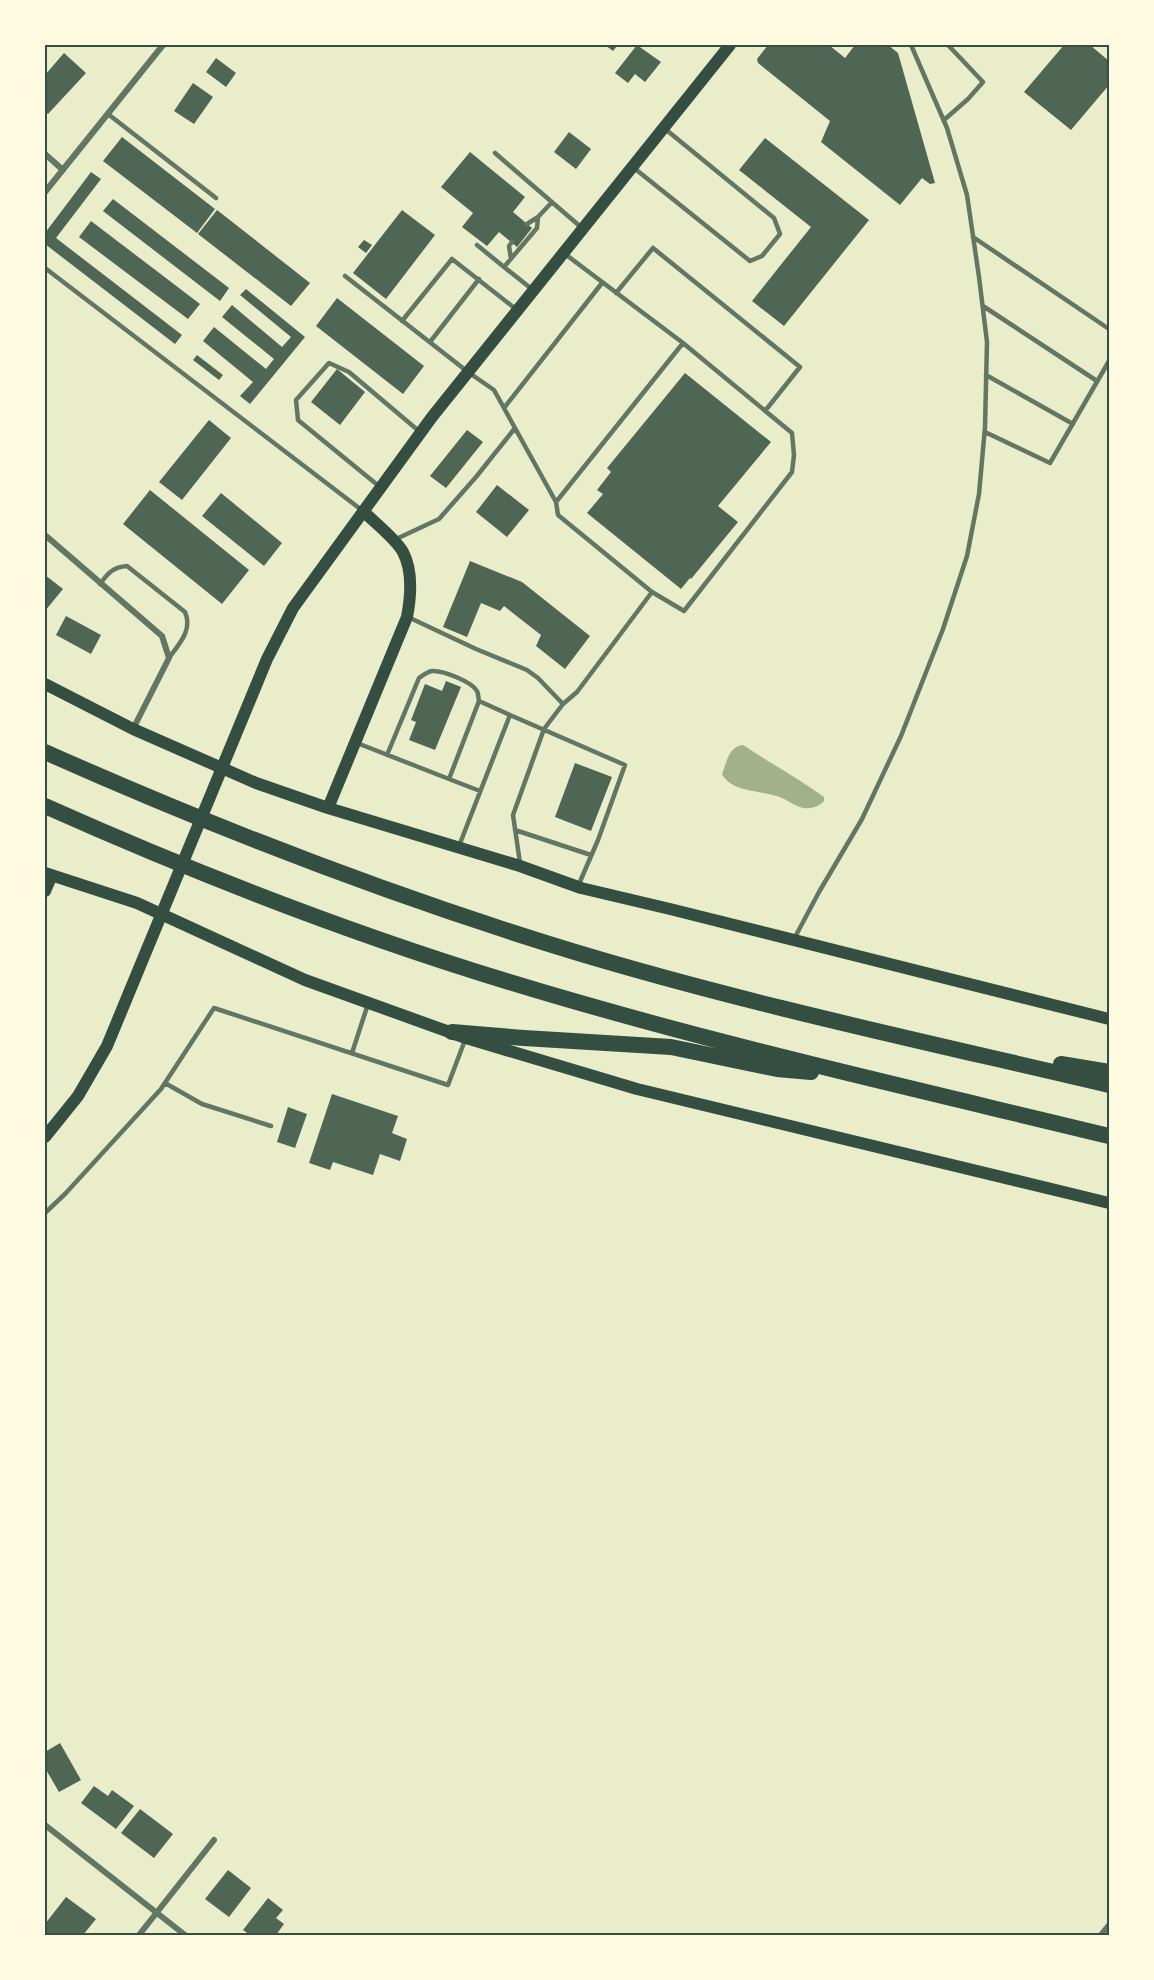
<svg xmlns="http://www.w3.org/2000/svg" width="1154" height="1980" font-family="'Work Sans',sans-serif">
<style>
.water{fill:#a3b18a}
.building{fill:#4f6655}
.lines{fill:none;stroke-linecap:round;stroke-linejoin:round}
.service{stroke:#617663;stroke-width:4.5}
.minor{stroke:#617663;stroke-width:6}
.secondary{stroke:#344e41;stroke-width:12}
.motorway{stroke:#344e41;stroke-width:16}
.neatline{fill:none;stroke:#344e41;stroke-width:2}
</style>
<rect width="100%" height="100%" fill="#e9edc9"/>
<!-- water -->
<path class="water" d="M 743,745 C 770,763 798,778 824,797 L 824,801 C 819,807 811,809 803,808 C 795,806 789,801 782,798 C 764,790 731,793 722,774 C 727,762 728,747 743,745 Z"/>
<!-- building -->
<path class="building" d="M 605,45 L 618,45 L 613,51 Z
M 637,45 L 661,62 L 645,82 L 635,74 L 628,83 L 615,73 Z
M 768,45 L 829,45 L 845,58 L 855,45 L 888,45 L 898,53 L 935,183 L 930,184 L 922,178 L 900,205 L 821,142 L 830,121 L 758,63 L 757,59 Z
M 1064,45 L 1090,45 L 1109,61 L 1109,85 L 1071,130 L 1024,92 Z
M 64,53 L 86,73 L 48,114 L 45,111 L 45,75 Z
M 216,58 L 236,73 L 226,87 L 206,72 Z
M 193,83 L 213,97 L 194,124 L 174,111 Z
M 569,132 L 591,149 L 576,169 L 554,152 Z
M 122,137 L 215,209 L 197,233 L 103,161 Z
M 765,138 L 869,220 L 784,326 L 752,301 L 811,227 L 739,170 Z
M 470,152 L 525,197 L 513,212 L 532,228 L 517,247 L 499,232 L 487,246 L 462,227 L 473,213 L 441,187 Z
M 91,172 L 101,179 L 56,238 L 182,335 L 175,344 L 45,244 L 45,233 Z
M 113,199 L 229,288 L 220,301 L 103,211 Z
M 217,210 L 310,283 L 291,306 L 198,234 Z
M 402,210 L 435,235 L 386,299 L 353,273 Z
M 91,221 L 200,304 L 188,319 L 79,237 Z
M 364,240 L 372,245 L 366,253 L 358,247 Z
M 246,289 L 305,337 L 250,404 L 240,396 L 253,382 L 203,341 L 214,327 L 266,369 L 274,359 L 222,317 L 232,305 L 282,347 L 291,337 L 240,295 Z
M 337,298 L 424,366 L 403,394 L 316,326 Z
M 197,355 L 223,375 L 219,380 L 193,360 Z
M 337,369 L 365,392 L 340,425 L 311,402 Z
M 685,373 L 771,442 L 718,506 L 738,522 L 691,579 L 690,578 L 681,589 L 587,513 L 603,494 L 597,490 L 611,472 L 607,468 Z
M 209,420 L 231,438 L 182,500 L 159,482 Z
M 467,430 L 483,442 L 446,488 L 430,476 Z
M 497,485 L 529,510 L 507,537 L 476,512 Z
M 150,490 L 249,570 L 222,604 L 123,524 Z
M 221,493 L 282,543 L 264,566 L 202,516 Z
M 470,561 L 522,582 L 590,636 L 565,669 L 536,646 L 541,635 L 504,606 L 500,611 L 481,603 L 467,637 L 443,627 Z
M 45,575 L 63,589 L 45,611 Z
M 66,616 L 101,635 L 91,654 L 56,635 Z
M 446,681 L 461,687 L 435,750 L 409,740 L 416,722 L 411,720 L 425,684 L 442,691 Z
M 575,763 L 612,777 L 591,831 L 555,817 Z
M 332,1094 L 398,1116 L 392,1133 L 407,1139 L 400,1161 L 380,1154 L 373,1175 L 333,1162 L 330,1170 L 309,1163 Z
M 288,1107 L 307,1114 L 295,1148 L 277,1142 Z
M 60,1743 L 81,1780 L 59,1792 L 45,1768 L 45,1752 Z
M 94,1786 L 108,1796 L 112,1790 L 134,1806 L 116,1829 L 81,1803 Z
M 140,1809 L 173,1834 L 154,1858 L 121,1833 Z
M 228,1870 L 251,1888 L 229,1917 L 205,1899 Z
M 66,1897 L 96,1919 L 83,1935 L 45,1935 L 45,1924 Z
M 268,1898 L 283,1910 L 276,1918 L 284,1924 L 276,1935 L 250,1935 L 243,1930 Z"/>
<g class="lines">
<!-- service -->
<path class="service" d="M 108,114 L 216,198
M 944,120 L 968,99 L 983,82 L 948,45
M 495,153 L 582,228
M 634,168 L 750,261 L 762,256 L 780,234 L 774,218 L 664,128
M 527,224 L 538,217 L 552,202
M 973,237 L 1109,329
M 477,245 L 504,267
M 511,259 L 509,246 L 512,242
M 45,268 L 363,511
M 345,276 L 468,372 L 494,390 L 556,502 L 683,343 L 565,254
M 533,290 L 504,267 L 537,228 L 538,217
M 616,293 L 653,248 L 800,367 L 765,411
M 983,306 L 1097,381
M 402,321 L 452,259 L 517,310
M 430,342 L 479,279
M 986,375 L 1073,424
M 504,408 L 602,283
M 985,432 L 1050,463 L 1109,361
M 380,487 L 298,420 L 296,400 L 329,363 L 349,372 L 420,432
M 556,502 L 558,515 L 652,592 L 684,611 L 792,472 L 794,455 L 792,433 L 683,343
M 394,540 L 439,519 L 476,477 L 515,428
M 100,584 C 108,573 113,567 127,566 L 185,612 C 193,630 179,644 169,658
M 408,617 L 476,649 L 527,670 L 538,678 L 563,704
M 510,715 L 625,765 L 598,840 L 579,884
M 357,743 L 449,779
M 387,755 L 419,678 C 423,675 427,672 432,671 C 443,670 472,682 477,691 C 479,695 478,698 479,701
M 515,830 L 591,855
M 459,846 L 510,715 L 479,701 L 449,779 L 480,791
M 520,863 L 513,815 L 544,729 L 563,704 L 577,692 L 652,592
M 794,939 L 819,892 L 862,819 L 901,736 L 943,629 L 967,556 L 979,494 L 985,427 L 987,342 L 979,277 L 967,195 L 947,128 L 911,45
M 352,1053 L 368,1004
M 165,1083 L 202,1104 L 271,1126
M 45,1213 L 65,1194 L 161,1089 L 214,1008 L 448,1085 L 465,1040"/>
<!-- minor -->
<path class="minor" d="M 45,154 L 63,170
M 45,192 L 163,45
M 45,535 L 162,636 L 169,658 L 133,729
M 45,1825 L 185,1935
M 139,1935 L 214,1840
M 1101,1935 L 1109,1925"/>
<!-- secondary -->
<path class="secondary" d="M 45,684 L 133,729 L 256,783 L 328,808 L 520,866 L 581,888 L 670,909 L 1109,1019
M 328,808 L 407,617 C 411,596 413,571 403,552 C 396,539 374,522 363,511
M 45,873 L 137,903 L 305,980 L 466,1038 L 637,1089 L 1109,1203
M 45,891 L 52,875
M 45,1137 L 78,1096 L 107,1046 L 267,659 L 293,608 L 432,417 L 730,45"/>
<!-- motorway -->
<path class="motorway" d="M 45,752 C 218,829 394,897 575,952 C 751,1005 931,1043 1109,1085
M 45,806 C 195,873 349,933 506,981 C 705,1042 907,1087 1109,1136
M 452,1032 L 524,1038 L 671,1047 L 777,1069 L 811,1072
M 1061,1064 L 1109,1072"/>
</g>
<!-- border -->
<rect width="1154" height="1980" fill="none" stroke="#fefae0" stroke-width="93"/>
<rect x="46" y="46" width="1062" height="1888" class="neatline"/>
</svg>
